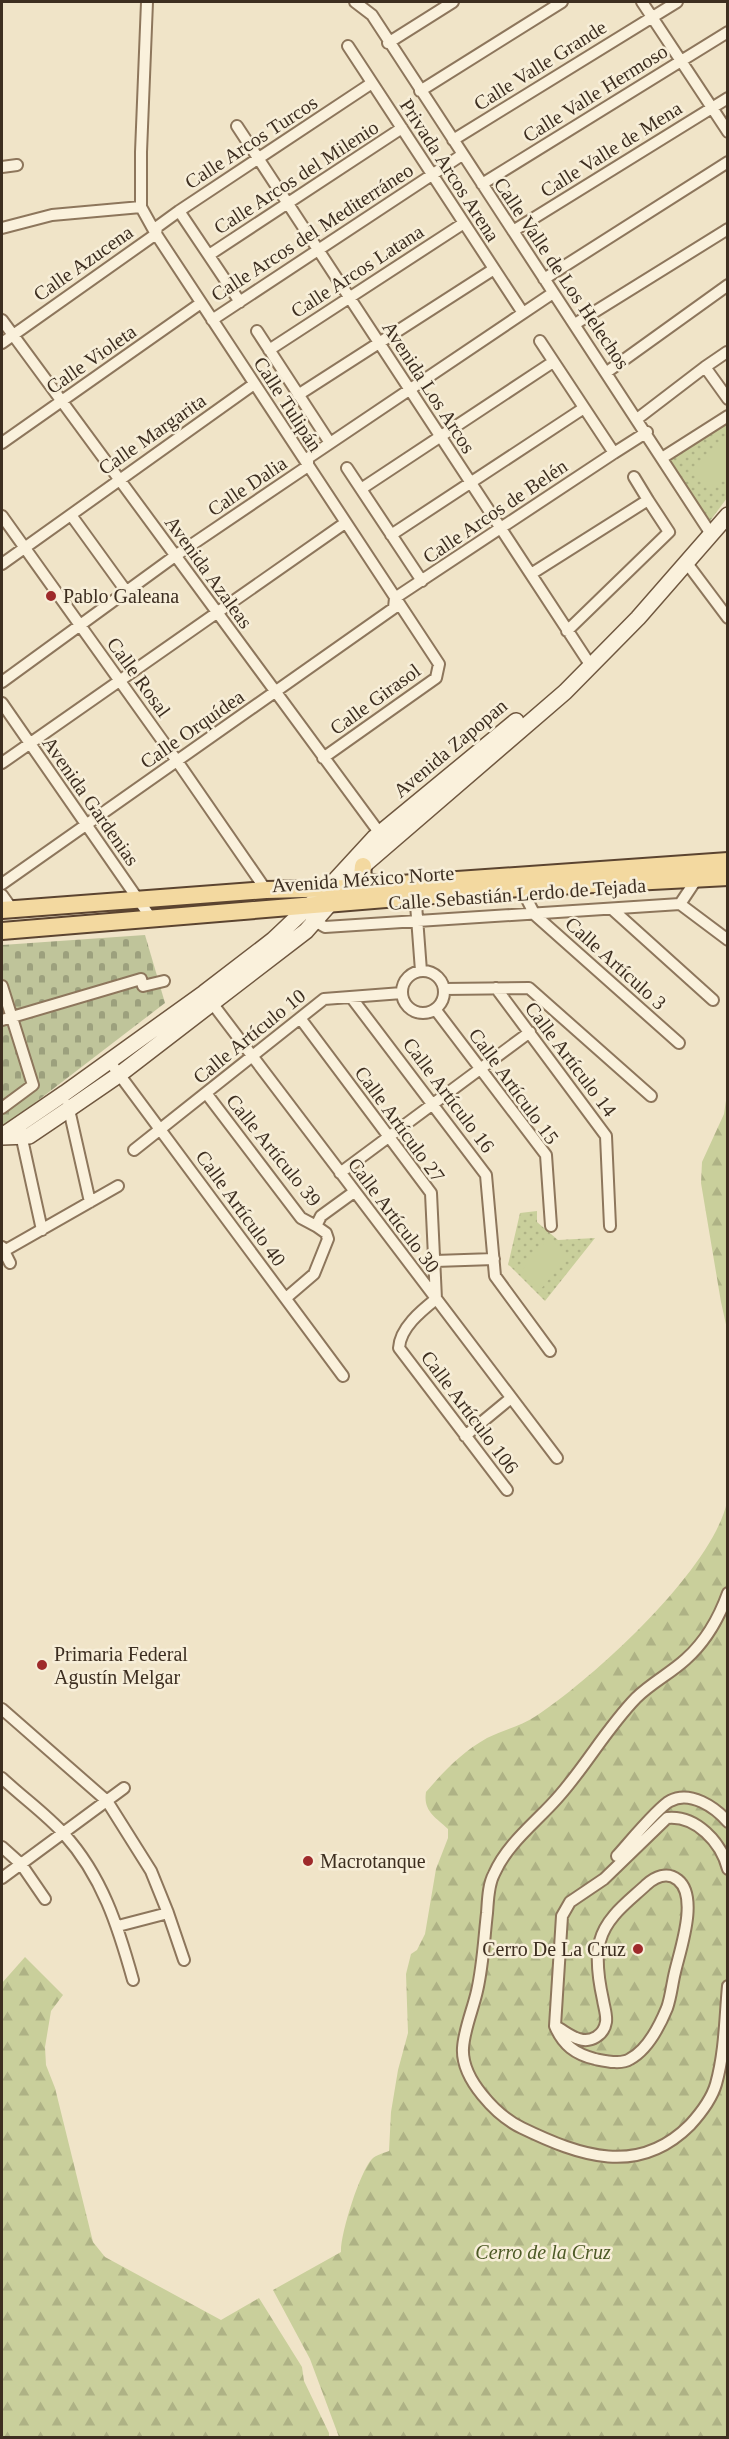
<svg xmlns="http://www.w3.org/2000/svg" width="729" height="2439" font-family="'Times New Roman',serif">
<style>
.forest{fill:url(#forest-firs)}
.cemetery{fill:url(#cemetery-stones)}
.park{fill:url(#park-dots)}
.garden{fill:#c9cf9b}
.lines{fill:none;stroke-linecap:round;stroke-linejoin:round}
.street-casing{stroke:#8d765c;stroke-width:14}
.secondary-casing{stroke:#6f573f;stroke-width:18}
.primary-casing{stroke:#5b4430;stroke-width:20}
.street{stroke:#faf1dc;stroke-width:10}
.secondary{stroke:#faf1dc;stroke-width:15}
.primary{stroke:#f3d9a0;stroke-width:16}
.poi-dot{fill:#9e2a2b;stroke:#f7eed8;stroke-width:2}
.labels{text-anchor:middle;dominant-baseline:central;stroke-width:5;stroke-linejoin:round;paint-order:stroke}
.street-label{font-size:20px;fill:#3d2e20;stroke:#f7eed8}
.poi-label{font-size:20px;fill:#3d2e20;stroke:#f7eed8;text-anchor:start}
.park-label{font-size:20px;font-style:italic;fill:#4d5a26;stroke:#f7eed8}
</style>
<defs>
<pattern id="forest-firs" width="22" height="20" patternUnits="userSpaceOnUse" patternTransform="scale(1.5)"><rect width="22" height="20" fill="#c9cf9b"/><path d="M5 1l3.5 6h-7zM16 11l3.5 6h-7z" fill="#aeb285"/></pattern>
<pattern id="cemetery-stones" width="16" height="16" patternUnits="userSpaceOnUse" patternTransform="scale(1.5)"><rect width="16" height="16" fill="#bfc49a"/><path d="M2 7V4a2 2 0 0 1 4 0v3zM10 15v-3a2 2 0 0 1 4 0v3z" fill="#9ca07d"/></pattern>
<pattern id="park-dots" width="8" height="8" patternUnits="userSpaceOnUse" patternTransform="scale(1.5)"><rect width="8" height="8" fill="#c9cf9b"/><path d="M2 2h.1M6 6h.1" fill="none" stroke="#aeb285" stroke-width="1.8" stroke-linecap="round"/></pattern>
</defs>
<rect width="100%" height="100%" fill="#f0e4c8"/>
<!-- forest -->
<path class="forest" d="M 727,1094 L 727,1329 L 721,1302 L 701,1183 L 702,1162 L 724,1114 Z
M 727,1502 L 727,2437 L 339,2437 L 310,2359 L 273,2290 L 341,2252 C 340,2235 360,2171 372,2159 C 376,2155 384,2153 389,2151 L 391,2112 L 398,2070 L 408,2033 L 406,1974 L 411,1954 L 417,1950 L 425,1934 L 436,1869 L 448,1838 L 448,1829 C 435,1817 423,1811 426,1792 C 444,1771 462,1752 487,1738 C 503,1730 521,1726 536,1716 C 594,1678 712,1570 727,1502 Z
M 25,1957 L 63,1995 L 51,2011 L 45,2047 L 46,2065 L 55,2088 L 93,2242 L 105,2257 L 221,2320 L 259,2298 L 302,2367 L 304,2381 L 329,2433 L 329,2437 L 2,2437 L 2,1983 Z"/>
<!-- cemetery -->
<path class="cemetery" d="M 145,935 L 165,1003 L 2,1128 L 2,945 Z"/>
<!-- park -->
<path class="park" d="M 727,422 L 727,498 L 710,521 L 669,460 Z
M 537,1211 L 537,1222 L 558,1240 L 595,1238 L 545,1301 L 510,1266 L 508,1265 L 520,1213 Z"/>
<!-- garden -->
<path class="garden" d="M 724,440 L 727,443 L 727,473 L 711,489 L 693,471 Z
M 549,1238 L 569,1255 L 541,1289 L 520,1272 Z"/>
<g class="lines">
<defs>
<path id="street" d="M 147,2 L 141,152 L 141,207 L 156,234 L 439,664 L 436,678 L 323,758
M 355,2 L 372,15 L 711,534
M 642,2 L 728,132
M 388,43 L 453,2
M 348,46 L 523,313
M 420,91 L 562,2
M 237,126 L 591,666
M 453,140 L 677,2
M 2,167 L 17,165
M 482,184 L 728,32
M 179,211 L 240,302
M 2,228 L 52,215 L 141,207
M 513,231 L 728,98
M 209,255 L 402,128
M 544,279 L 728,162
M 2,320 L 384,839
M 212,320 L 462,155
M 575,324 L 728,229
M 257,331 L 330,443
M 2,343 L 156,234 L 157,227 L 179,211 L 372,83
M 269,350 L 464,223
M 705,367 L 728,399
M 607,372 L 728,285
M 298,395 L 494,269
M 637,419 L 705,367 L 727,352
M 2,443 L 201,303
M 614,453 L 647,432
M 662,458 L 728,416
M 347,468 L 422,581
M 634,477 L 648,500
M 361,489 L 553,362
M 71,515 L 126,591
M 2,516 L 177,761 L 266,890
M 391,535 L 584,408
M 686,562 L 728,618
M 2,564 L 254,384
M 531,574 L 648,500 L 669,532 L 567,631
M 2,682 L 175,556 L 308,466 L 308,458 L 553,293
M 2,703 L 151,918
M 2,763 L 345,523
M 2,884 L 394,608 L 395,598 L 614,453 L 540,341
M 519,884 L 535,915 L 679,1043
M 415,891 L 421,971
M 2,895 L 12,909
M 680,904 L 728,940
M 612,909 L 713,1000
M 311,919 L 325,927 L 680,904 L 698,877
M402 992a21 21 0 1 1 42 0a21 21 0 1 1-42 0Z
M 2,986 L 33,1085 L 2,1108
M 496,988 L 606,1136 L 610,1226
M 444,989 L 529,988 L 651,1096
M 351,997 L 486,1175 L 495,1276 L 550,1351
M 209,999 L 557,1458
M 435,1009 L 546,1155 L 551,1226
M 300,1018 L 431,1193 L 436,1299 C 421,1311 400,1328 399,1348 L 507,1490
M 2,1020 L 141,979 L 143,986 L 164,981
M 110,1062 L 343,1376
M 206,1093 L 301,1218 L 316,1226
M 68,1105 L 90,1202
M 20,1130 L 42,1230
M 134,1150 L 324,999 L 402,993
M 340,1173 L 530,1032
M 2,1247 L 10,1263
M 4,1251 L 118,1186
M 435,1261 L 494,1259
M 286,1298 L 314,1274 L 328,1239 L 326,1233 L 316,1226 L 321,1216 L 354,1192
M 465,1436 L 511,1398
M 728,1593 C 719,1618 706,1641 686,1659 C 671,1673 651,1683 636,1698 C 607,1728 587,1764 560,1795 C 538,1821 508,1842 494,1874 C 488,1885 488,1901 487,1913 C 484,1939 483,1965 477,1991 C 473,2009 464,2030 463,2048 C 461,2079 497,2116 522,2128 C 580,2156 638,2177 690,2125 C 700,2114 712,2098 716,2084 C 725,2052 725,2018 728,1986
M 2,1709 L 107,1801 L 151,1871 L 168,1913 L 184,1960
M 2,1778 C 22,1797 46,1814 64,1834 C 102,1876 118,1926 133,1980
M 2,1847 L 21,1864 L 45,1899
M 617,1856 C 628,1844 658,1807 670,1801 C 690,1790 715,1807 728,1822
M 2,1878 L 124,1788
M 118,1926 L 168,1913
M 555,2026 C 563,2030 571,2037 579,2039 C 591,2043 604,2035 606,2022 C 607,2015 604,2007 603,2000 C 599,1982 595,1959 600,1941 C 606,1917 629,1901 646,1885 C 655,1877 667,1871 678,1880 C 699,1897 680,1950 675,1972 C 672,1984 671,1997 667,2008 C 660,2025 647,2050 630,2059 C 621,2065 605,2061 595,2059 C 575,2054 563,2045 555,2026 L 562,1916 L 570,1902 L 604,1879 L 667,1818 C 696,1815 721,1842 728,1869"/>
<path id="secondary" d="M 2,1136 L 65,1093 L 204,993 L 273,940 L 328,888 L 374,838 L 516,721
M 2,1137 L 29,1136 L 69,1109 L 120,1074 L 306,931 L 363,866 L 565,692 L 638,618 L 728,515"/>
<path id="primary" d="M 363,866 L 362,876 L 368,882 L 378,884
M 2,910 L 266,890 L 343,888 L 728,861
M 2,931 L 519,888 L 728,877"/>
</defs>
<!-- street casing -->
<use href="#street" class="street-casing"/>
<!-- secondary casing -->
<use href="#secondary" class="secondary-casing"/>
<!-- primary casing -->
<use href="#primary" class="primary-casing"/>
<!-- street -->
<use href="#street" class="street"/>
<!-- secondary -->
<use href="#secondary" class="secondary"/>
<!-- primary -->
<use href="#primary" class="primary"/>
</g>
<!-- markers -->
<g class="poi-dot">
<circle cx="51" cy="596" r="6"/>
<circle cx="42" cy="1665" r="6"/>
<circle cx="308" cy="1861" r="6"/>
<circle cx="638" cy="1949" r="6"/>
</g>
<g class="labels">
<!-- street labels -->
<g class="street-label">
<text transform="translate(540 65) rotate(-32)">Calle Valle Grande</text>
<text transform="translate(595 93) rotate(-32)">Calle Valle Hermoso</text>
<text transform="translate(251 142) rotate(-33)">Calle Arcos Turcos</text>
<text transform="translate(611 149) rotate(-32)">Calle Valle de Mena</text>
<text transform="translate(450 170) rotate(57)">Privada Arcos Arena</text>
<text transform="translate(296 177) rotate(-33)">Calle Arcos del Milenio</text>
<text transform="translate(312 232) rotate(-33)">Calle Arcos del Mediterráneo</text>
<text transform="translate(83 263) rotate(-35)">Calle Azucena</text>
<text transform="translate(357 271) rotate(-33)">Calle Arcos Latana</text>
<text transform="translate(562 273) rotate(56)">Calle Valle de Los Helechos</text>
<text transform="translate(91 359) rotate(-35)">Calle Violeta</text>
<text transform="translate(429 387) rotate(57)">Avenida Los Arcos</text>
<text transform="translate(288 404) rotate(57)">Calle Tulipán</text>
<text transform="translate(152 434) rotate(-35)">Calle Margarita</text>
<text transform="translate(247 486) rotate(-34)">Calle Dalia</text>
<text transform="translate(495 511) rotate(-34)">Calle Arcos de Belén</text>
<text transform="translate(209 572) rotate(54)">Avenida Azaleas</text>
<text transform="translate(139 677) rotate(54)">Calle Rosal</text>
<text transform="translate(375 699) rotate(-36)">Calle Girasol</text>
<text transform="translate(192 729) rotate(-35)">Calle Orquídea</text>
<text transform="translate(450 748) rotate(-40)">Avenida Zapopan</text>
<text transform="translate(91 801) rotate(55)">Avenida Gardenias</text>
<text transform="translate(363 879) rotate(-4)">Avenida México Norte</text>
<text transform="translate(517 894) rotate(-4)">Calle Sebastián Lerdo de Tejada</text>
<text transform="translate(616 963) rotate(42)">Calle Artículo 3</text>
<text transform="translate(249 1036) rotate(-39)">Calle Artículo 10</text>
<text transform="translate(571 1059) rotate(53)">Calle Artículo 14</text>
<text transform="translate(514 1086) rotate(54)">Calle Artículo 15</text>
<text transform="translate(449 1095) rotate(53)">Calle Artículo 16</text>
<text transform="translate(400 1124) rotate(54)">Calle Artículo 27</text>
<text transform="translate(274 1150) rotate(51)">Calle Artículo 39</text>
<text transform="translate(241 1208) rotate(54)">Calle Artículo 40</text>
<text transform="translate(394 1215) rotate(53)">Calle Artículo 30</text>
<text transform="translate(470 1412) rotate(53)">Calle Artículo 106</text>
</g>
<!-- poi labels -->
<g class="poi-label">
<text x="63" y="596">Pablo Galeana</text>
<text x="54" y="1654">Primaria Federal<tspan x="54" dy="23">Agustín Melgar</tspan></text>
<text x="320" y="1861">Macrotanque</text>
<text x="626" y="1949" text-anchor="end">Cerro De La Cruz</text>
</g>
<!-- park labels -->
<g class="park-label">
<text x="543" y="2252">Cerro de la Cruz</text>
</g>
</g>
<!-- border -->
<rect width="729" height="2439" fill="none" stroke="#3d2e20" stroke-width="6"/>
</svg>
